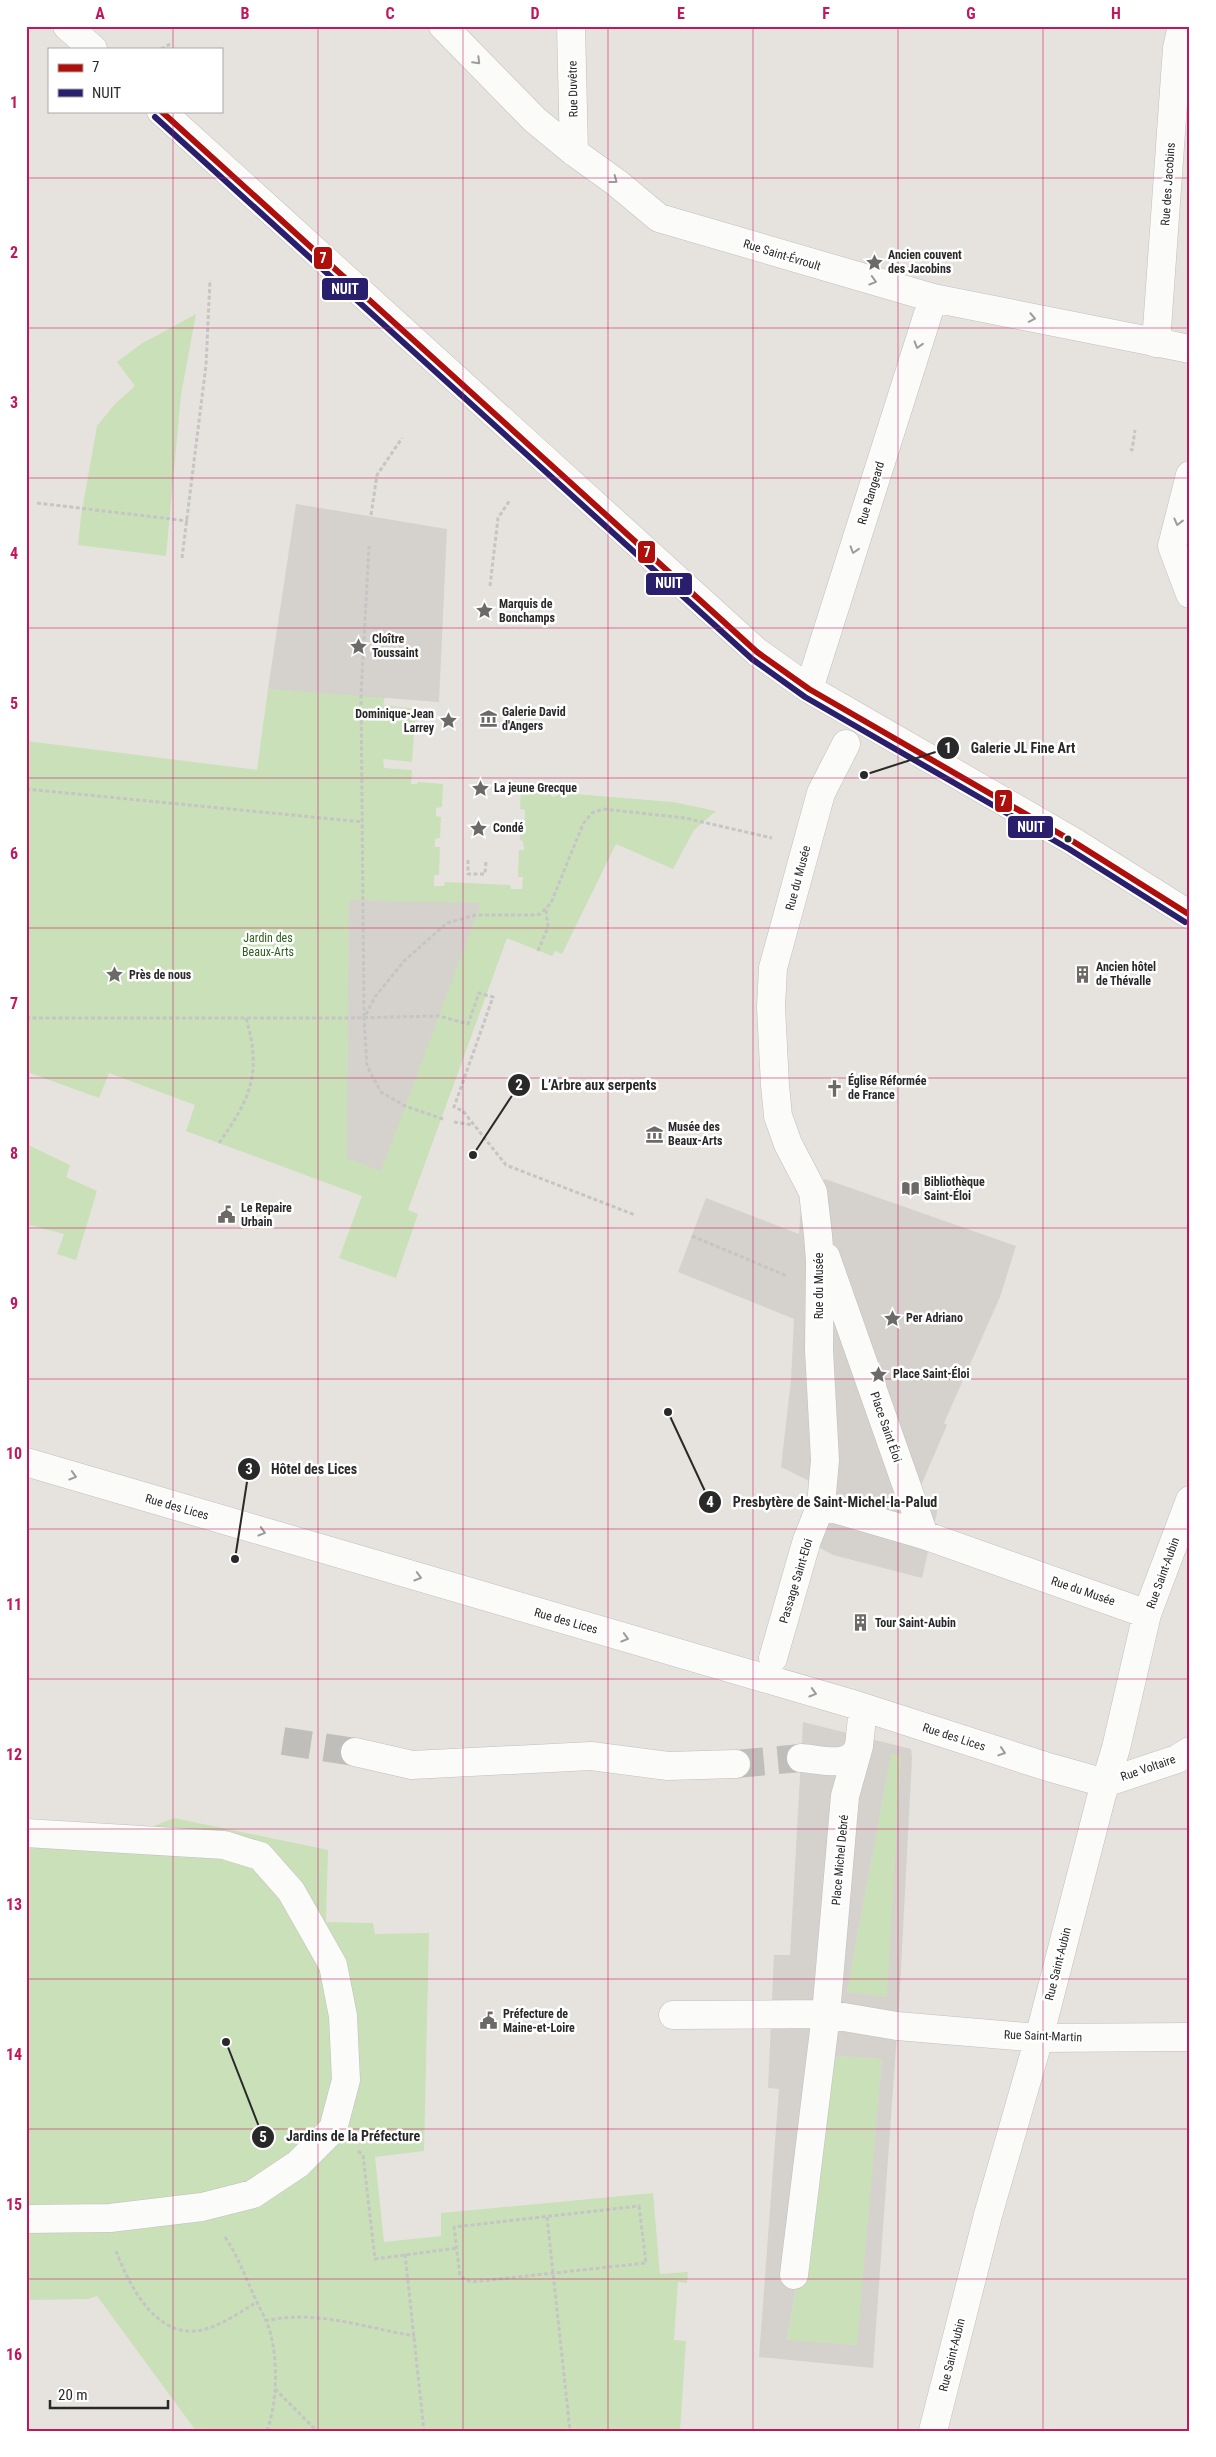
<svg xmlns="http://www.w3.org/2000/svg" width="1216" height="2457" font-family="'Roboto Condensed',sans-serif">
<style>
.green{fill:#cae0b9}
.plaza{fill:#d5d1cd;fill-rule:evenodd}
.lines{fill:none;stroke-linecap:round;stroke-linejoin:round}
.minor-tunnel{stroke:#c0beba;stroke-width:28;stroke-dasharray:28 14;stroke-linecap:butt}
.minor-casing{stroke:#c0bfc0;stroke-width:29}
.path{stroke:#c6c5c5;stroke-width:3;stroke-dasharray:4 2.5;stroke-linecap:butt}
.minor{stroke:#fbfbfa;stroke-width:28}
.bus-1-casing{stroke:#fff;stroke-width:10}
.bus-2-casing{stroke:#fff;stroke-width:10}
.bus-1{stroke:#ae0f0a;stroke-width:6}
.bus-2{stroke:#291f6c;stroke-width:6}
.oneway{stroke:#9c9c9c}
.grid{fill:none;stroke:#c2185b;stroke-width:1;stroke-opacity:0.55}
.bus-dot{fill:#292929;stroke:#fff;stroke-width:2}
.labels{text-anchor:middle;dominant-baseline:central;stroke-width:5;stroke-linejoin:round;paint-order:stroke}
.street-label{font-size:12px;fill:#292929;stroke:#fff}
.poi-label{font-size:12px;font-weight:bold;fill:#292929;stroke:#fff;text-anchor:start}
.park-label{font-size:12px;fill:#2d611e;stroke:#fff}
.leader{fill:none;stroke:#292929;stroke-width:2}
.callout-dot{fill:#292929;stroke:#fff;stroke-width:2}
.mark-label{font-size:15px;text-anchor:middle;font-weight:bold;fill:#fff}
.callout-label{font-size:14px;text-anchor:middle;font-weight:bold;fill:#292929;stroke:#fff;stroke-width:5;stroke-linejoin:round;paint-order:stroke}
.line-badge{stroke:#fff;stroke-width:2}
.badge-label{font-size:14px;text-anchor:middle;font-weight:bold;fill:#fff}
.neatline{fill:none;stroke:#c2185b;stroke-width:2}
.grid-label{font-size:16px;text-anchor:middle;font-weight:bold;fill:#c2185b}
</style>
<rect width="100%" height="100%" fill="#e6e3de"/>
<!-- green -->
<path class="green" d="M 196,314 L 181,395 L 166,556 L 78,545 L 81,516 L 97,426 L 115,404 L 135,386 L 117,362 L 141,344 Z
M 317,538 L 439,702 L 385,697 L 383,705 L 416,709 L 412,762 L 383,759 L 384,768 L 412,770 L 411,784 L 417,784 L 418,782 L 443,784 L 442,807 L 436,808 L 436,816 L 441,817 L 440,838 L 435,839 L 435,847 L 440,847 L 439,875 L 434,875 L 434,886 L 444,886 L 445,882 L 510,885 L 511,889 L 522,889 L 523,877 L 518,877 L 519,850 L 524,850 L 523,841 L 520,840 L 520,819 L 525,819 L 525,810 L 520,809 L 521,786 L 543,787 L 553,797 L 562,793 L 673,802 L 716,811 L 694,830 L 673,869 L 616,844 L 562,954 L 555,951 L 552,956 L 507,938 L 408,1210 L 418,1214 L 396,1278 L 339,1258 L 362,1196 L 186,1131 L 195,1105 L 109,1073 L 99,1098 L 30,1073 L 26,1083 L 26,741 L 257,770 L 268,689 L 300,691 Z
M 26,1144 L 70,1165 L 66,1177 L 97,1191 L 76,1260 L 57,1254 L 64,1234 L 26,1224 Z
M 891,1753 L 901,1755 L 888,1998 L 847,1992 Z
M 174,1818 L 328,1850 L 326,1922 L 373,1923 L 375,1934 L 429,1933 L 424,2151 L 375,2157 L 384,2242 L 441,2236 L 441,2213 L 653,2193 L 660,2274 L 688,2272 L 687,2283 L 678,2282 L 674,2340 L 686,2341 L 680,2431 L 196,2431 L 97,2296 L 88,2299 L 26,2300 L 26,1820 L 136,1833 Z
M 836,2056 L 882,2059 L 858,2345 L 787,2341 Z"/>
<!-- plaza -->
<path class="plaza" d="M 296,504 L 447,529 L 439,702 L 268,689 Z
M 349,900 L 481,903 L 381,1171 L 347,1158 Z
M 825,1179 L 1016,1246 L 1000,1297 L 944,1423 L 947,1425 L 920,1488 L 929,1504 L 938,1508 L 922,1578 L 833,1555 L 798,1536 L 815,1484 L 781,1467 L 791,1380 L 794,1319 L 678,1272 L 706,1198 L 799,1234 L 801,1205 Z
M 803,1722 L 911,1749 L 912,1758 L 899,2006 L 873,2368 L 759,2357 L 779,2089 L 768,2088 L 774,1955 L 790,1955 ZM 891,1754 L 901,1755 L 887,1997 L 847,1992 ZM 836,2056 L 882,2059 L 857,2345 L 787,2340 Z"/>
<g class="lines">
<!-- minor-tunnel -->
<path class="minor-tunnel" d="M 283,1741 L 355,1752
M 736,1764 L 801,1758"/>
<defs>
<path id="minor" d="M 67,26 L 93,49
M 443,26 L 535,120 L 574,152 L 617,183 L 659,218 L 933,298 L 1190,349
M 571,26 L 574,152
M 161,111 L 757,652 L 809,689 L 1074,842 L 1190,915
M 1156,343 L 1177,48 L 1182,26
M 1190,475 L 1172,546 L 1190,594
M 809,689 L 933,298
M 826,1257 L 924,1535
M 26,1462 L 856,1705 L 1048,1767 L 1105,1783 L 1177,1759 L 1190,1751
M 821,1505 L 924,1535 L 1147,1614
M 773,1658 L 807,1540 L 821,1505 L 825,1460 L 819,1350 L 820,1261 L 818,1235 L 813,1192 L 788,1144 L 778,1116 L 775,1085 L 771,1007 L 773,968 L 821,793 L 846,744
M 355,1752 L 412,1765 L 591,1756 L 668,1766 L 736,1764
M 801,1758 C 821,1759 851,1770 859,1746
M 26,1833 L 224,1845 L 260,1856 L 291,1891 L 333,1965 L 343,2016 L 346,2080 L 333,2129 L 298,2164 L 253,2194 L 202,2207 L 110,2218 L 26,2219
M 673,2015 L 826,2014 L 845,1796 L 859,1746 L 863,1708
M 794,2275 L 826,2014 L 897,2026 L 1039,2038 L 1190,2037
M 933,2431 L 988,2215 L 1039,2038 L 1101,1798 L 1116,1748 L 1147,1614 L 1190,1500"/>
</defs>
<!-- minor casing -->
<use href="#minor" class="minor-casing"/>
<!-- path -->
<path class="path" d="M 161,49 L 170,44
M 1130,449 L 1132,450 L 1135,430
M 37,503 L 188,521
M 371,515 L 377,475 L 402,438
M 182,558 L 206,365 L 210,280
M 490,586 L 498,518 L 510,500
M 26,789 L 363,822
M 468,860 L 468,874 L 485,874 L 486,861
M 538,951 L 548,927 L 546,910
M 364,1017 L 361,695 L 369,546
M 26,1018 L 348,1018 L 439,1016 L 468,1024 L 479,993 L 493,997 L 454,1107 L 463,1111 L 506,1165 L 635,1215
M 443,1119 L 405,1106 L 381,1092 L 367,1066 L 364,1018 L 375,997 L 404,961 L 447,923 L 476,915 L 533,915 L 540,914 L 551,903 L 583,824 L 592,813 L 603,809 L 685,818 L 772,838
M 454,1122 L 473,1125
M 219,1143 C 251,1098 262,1073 246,1018
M 692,1236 L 787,1276
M 358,2151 L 363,2155 L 375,2259 L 457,2248
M 639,2206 L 646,2263 L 471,2282 L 460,2276 L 454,2227 Z
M 547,2217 L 570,2431
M 225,2237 C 236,2253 243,2271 251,2289 C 257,2304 267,2319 271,2335 C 278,2365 277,2402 267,2431
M 116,2251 C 129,2285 156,2340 202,2330 C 221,2326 240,2312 257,2302
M 405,2254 L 424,2431
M 265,2321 C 316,2309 365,2328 415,2336
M 275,2389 L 317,2431"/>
<!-- minor -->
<use href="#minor" class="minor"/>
<defs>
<path id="bus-1" d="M 161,111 L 757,652 L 809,689 L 1074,842 L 1190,915"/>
<path id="bus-2" d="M 155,117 L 752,659 L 805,697 L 1069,849 L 1185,922"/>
</defs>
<!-- bus-1 casing -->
<use href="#bus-1" class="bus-1-casing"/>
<!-- bus-2 casing -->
<use href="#bus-2" class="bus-2-casing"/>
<!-- bus-1 -->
<use href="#bus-1" class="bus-1"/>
<!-- bus-2 -->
<use href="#bus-2" class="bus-2"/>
</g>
<!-- one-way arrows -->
<defs><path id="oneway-chevron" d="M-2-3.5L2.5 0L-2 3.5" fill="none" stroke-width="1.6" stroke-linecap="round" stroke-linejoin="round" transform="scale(1.25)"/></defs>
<g class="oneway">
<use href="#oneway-chevron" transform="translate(477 61) rotate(45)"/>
<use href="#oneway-chevron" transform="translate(614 180) rotate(37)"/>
<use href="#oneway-chevron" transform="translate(873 281) rotate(16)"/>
<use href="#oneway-chevron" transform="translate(1032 318) rotate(11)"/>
<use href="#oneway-chevron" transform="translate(918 345) rotate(107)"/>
<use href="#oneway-chevron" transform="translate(1178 522) rotate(104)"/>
<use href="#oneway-chevron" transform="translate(854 550) rotate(107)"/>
<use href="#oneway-chevron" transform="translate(73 1476) rotate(16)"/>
<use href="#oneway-chevron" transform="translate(262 1532) rotate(16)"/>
<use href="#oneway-chevron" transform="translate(418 1577) rotate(16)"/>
<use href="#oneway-chevron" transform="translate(625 1638) rotate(16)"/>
<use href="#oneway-chevron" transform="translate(813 1693) rotate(16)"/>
<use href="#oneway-chevron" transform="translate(1002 1752) rotate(18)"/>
</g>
<!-- grid -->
<path class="grid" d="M 173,26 L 173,49M 318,26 L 318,2431M 463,26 L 463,2431M 608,26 L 608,2431M 753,26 L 753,2431M 898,26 L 898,2431M 1043,26 L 1043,2431M 173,111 L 173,2431M 26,178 L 1190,178M 26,328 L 1190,328M 26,478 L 1190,478M 26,628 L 1190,628M 26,778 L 1190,778M 26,928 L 1190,928M 26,1078 L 1190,1078M 26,1228 L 1190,1228M 26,1379 L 1190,1379M 26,1529 L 1190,1529M 26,1679 L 1190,1679M 26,1829 L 1190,1829M 26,1979 L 1190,1979M 26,2129 L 1190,2129M 26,2279 L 1190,2279"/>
<!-- icons -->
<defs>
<symbol id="sight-bare" viewBox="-9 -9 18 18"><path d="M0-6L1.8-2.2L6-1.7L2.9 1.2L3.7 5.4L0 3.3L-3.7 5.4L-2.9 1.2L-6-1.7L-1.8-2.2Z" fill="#6b6a68" stroke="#fff" stroke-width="2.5" paint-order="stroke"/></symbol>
<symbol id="museum-bare" viewBox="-9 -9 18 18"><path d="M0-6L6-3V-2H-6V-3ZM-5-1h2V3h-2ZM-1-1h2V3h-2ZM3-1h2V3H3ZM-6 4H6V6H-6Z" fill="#6b6a68" stroke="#fff" stroke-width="2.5" paint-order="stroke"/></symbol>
<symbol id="building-bare" viewBox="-9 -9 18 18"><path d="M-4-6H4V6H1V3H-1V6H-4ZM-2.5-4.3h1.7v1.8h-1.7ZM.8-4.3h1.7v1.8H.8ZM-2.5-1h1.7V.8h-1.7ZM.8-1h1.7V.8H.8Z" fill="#6b6a68" stroke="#fff" stroke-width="2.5" paint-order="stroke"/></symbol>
<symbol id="church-bare" viewBox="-9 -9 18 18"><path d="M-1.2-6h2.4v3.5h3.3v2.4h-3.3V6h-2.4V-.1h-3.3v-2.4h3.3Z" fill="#6b6a68" stroke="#fff" stroke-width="2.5" paint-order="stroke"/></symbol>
<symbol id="library-bare" viewBox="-9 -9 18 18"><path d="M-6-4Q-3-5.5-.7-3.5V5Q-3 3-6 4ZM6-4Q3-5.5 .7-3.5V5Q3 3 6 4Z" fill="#6b6a68" stroke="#fff" stroke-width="2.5" paint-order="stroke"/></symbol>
<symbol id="civic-bare" viewBox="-9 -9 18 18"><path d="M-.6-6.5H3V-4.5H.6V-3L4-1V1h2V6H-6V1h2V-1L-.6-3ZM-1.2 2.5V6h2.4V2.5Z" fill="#6b6a68" stroke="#fff" stroke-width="2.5" paint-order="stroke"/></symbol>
</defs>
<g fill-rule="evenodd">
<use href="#sight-bare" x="862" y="250" width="25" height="25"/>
<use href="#sight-bare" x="472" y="598" width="25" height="25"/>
<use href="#sight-bare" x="346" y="634" width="25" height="25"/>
<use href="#museum-bare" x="476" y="706" width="25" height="25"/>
<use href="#sight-bare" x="436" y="708" width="25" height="25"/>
<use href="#sight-bare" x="468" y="776" width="25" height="25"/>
<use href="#sight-bare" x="466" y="816" width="25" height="25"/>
<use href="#building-bare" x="1070" y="962" width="25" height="25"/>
<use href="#sight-bare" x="102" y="962" width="25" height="25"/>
<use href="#church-bare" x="822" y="1076" width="25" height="25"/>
<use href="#museum-bare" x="642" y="1122" width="25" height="25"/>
<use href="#library-bare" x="898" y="1176" width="25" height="25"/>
<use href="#civic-bare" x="214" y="1202" width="25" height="25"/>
<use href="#sight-bare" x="880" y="1306" width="25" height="25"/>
<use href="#sight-bare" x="866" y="1362" width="25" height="25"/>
<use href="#building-bare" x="848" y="1610" width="25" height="25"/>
<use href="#civic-bare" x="476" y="2008" width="25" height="25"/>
</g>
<!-- markers -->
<circle class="bus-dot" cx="1068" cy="839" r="4.5"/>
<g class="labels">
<!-- street labels -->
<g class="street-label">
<text transform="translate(573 89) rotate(-91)">Rue Duvêtre</text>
<text transform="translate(1168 184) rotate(-86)">Rue des Jacobins</text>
<text transform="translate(782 255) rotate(17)">Rue Saint-Évroult</text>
<text transform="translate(871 493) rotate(-73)">Rue Rangeard</text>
<text transform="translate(798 878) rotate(-75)">Rue du Musée</text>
<text transform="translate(819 1286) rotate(-90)">Rue du Musée</text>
<text transform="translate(886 1427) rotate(71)">Place Saint Éloi</text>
<text transform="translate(177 1507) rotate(16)">Rue des Lices</text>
<text transform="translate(1163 1573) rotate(-70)">Rue Saint-Aubin</text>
<text transform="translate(796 1581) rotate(-73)">Passage Saint-Eloi</text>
<text transform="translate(1083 1591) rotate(19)">Rue du Musée</text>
<text transform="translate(566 1621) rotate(16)">Rue des Lices</text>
<text transform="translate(954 1737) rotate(18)">Rue des Lices</text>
<text transform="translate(1148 1768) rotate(-19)">Rue Voltaire</text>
<text transform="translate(840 1860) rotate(-85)">Place Michel Debré</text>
<text transform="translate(1058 1964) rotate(-76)">Rue Saint-Aubin</text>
<text transform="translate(1043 2036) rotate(2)">Rue Saint-Martin</text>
<text transform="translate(952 2355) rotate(-76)">Rue Saint-Aubin</text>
</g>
<!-- poi labels -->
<g class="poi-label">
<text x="888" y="255">Ancien couvent<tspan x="888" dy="14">des Jacobins</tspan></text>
<text x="499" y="604">Marquis de<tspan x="499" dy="14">Bonchamps</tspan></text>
<text x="372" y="639">Cloître<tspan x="372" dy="14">Toussaint</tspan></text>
<text x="502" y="712">Galerie David<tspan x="502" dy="14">d'Angers</tspan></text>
<text x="434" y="714" text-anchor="end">Dominique-Jean<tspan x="434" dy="14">Larrey</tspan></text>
<text x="494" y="788">La jeune Grecque</text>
<text x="493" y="828">Condé</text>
<text x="1096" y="967">Ancien hôtel<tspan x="1096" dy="14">de Thévalle</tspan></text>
<text x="129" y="975">Près de nous</text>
<text x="848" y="1081">Église Réformée<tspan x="848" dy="14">de France</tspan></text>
<text x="668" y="1127">Musée des<tspan x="668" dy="14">Beaux-Arts</tspan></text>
<text x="924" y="1182">Bibliothèque<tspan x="924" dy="14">Saint-Éloi</tspan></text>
<text x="241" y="1208">Le Repaire<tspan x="241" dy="14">Urbain</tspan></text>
<text x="906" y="1318">Per Adriano</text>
<text x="893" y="1374">Place Saint-Éloi</text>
<text x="875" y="1623">Tour Saint-Aubin</text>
<text x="503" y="2014">Préfecture de<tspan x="503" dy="14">Maine-et-Loire</tspan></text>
</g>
<!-- park labels -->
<g class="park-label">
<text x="268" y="938">Jardin des<tspan x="268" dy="14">Beaux-Arts</tspan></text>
</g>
</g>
<!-- callouts -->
<path class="leader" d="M864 775L948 748M473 1155L519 1085M235 1559L249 1469M668 1412L710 1502M226 2042L263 2137"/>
<g class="callout-dot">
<circle cx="864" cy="775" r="5"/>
<circle cx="473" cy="1155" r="5"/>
<circle cx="235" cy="1559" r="5"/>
<circle cx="668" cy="1412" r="5"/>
<circle cx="226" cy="2042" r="5"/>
<circle cx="948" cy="748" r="12"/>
<circle cx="519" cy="1085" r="12"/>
<circle cx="249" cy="1469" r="12"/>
<circle cx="710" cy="1502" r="12"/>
<circle cx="263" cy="2137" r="12"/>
</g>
<g class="mark-label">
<text x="948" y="753">1</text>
<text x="519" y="1090">2</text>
<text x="249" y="1474">3</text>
<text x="710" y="1507">4</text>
<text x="263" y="2142">5</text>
</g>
<g class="callout-label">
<text x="1023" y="753">Galerie JL Fine Art</text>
<text x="599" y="1090">L’Arbre aux serpents</text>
<text x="314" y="1474">Hôtel des Lices</text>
<text x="835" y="1507">Presbytère de Saint-Michel-la-Palud</text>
<text x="353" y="2141">Jardins de la Préfecture</text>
</g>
<g class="line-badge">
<rect x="313" y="246" width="20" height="24" rx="5" fill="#ae0f0a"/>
<rect x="321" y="277" width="48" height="24" rx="5" fill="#291f6c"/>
<rect x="637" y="540" width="19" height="24" rx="5" fill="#ae0f0a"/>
<rect x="645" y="572" width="48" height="24" rx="5" fill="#291f6c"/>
<rect x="994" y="789" width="19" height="24" rx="5" fill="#ae0f0a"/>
<rect x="1007" y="815" width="47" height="24" rx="5" fill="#291f6c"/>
</g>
<g class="badge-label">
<text x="323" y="263">7</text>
<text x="345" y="294">NUIT</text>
<text x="647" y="557">7</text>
<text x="669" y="588">NUIT</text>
<text x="1003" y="806">7</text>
<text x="1031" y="832">NUIT</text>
</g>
<!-- border -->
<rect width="1216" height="2457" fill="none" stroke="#ffffff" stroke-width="55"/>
<!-- legend -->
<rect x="48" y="48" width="175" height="65" fill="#ffffff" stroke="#a9a9a9"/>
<rect x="58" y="64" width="25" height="8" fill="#ae0f0a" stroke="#a9a9a9"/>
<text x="92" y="72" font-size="15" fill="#292929">7</text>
<rect x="58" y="89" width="25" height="8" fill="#291f6c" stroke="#a9a9a9"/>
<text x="92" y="98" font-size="15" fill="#292929">NUIT</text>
<!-- scale -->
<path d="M50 2400v8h118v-8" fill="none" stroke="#292929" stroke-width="2.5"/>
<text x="58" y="2400" font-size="15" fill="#292929" stroke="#ffffff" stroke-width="4" paint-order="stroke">20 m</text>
<rect x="28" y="28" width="1160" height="2402" class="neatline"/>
<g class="grid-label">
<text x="100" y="19">A</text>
<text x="245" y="19">B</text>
<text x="390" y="19">C</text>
<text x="535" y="19">D</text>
<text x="681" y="19">E</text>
<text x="826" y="19">F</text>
<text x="971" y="19">G</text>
<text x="1116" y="19">H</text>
<text x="14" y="108">1</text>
<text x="14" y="258">2</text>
<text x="14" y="408">3</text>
<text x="14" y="559">4</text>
<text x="14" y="709">5</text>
<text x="14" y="859">6</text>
<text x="14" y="1009">7</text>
<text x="14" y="1159">8</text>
<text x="14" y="1309">9</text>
<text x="14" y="1459">10</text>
<text x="14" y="1610">11</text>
<text x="14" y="1760">12</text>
<text x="14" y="1910">13</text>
<text x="14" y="2060">14</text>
<text x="14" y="2210">15</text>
<text x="14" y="2360">16</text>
</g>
</svg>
